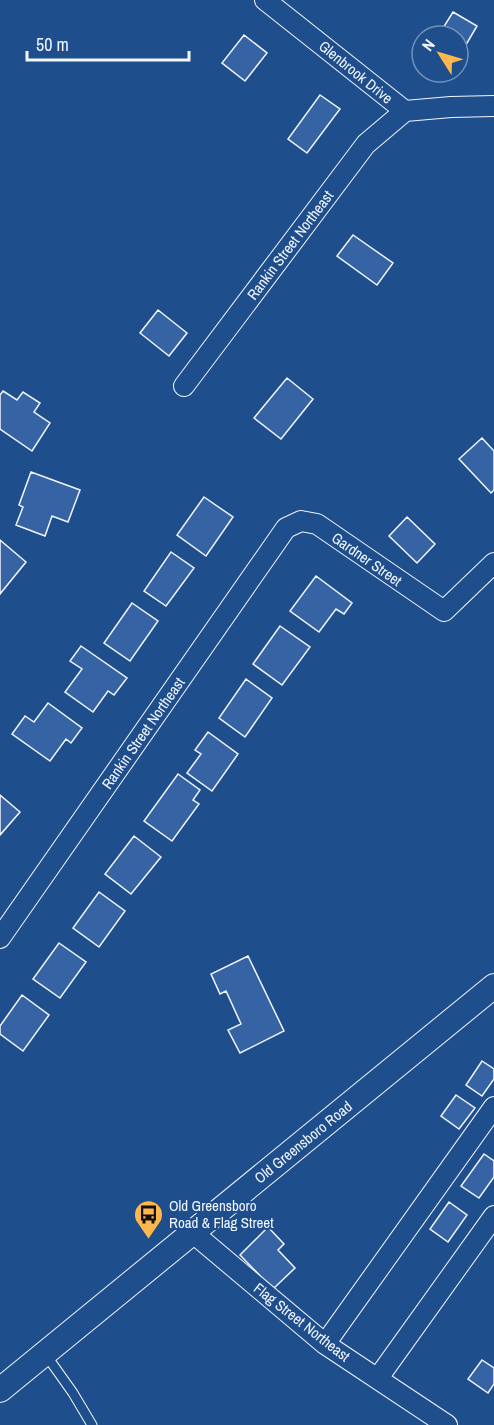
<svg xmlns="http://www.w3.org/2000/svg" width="494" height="1425" font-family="'Archivo Narrow',sans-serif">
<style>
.building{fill:#3563a3;stroke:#f2f6ff;stroke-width:1.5}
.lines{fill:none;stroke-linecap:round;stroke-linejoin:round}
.service-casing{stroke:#f2f6ff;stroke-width:11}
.minor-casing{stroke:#f2f6ff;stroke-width:22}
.tertiary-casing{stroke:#f2f6ff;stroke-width:26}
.service{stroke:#1f4e8c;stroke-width:9}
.minor{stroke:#1f4e8c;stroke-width:20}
.tertiary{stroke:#1f4e8c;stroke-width:24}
.labels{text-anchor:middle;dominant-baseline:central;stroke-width:4.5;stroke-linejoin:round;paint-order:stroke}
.street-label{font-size:15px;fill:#f2f6ff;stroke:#1f4e8c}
.poi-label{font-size:15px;fill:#f2f6ff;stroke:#1f4e8c;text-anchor:start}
</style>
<rect width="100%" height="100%" fill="#1f4e8c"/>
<!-- building -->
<path class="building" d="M 453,12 L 477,26 L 460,55 L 458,54 L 458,36 L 438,36 Z
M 244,35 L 267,53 L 245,81 L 222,63 Z
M 320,95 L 340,109 L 307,153 L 288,139 Z
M 353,235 L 393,263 L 377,285 L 337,256 Z
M 158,310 L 187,333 L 169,356 L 140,333 Z
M 287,378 L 313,399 L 281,439 L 254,418 Z
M 3,391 L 17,400 L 23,392 L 40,403 L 34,412 L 50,423 L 32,451 L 0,429 L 0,395 Z
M 482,438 L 494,451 L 494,490 L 491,493 L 459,459 Z
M 31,472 L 80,490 L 68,522 L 52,516 L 45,536 L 16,525 L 23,507 L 19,505 Z
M 204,497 L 233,517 L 206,556 L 177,535 Z
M 407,517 L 435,544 L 417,563 L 389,536 Z
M 0,540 L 26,562 L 0,594 Z
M 171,552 L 194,568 L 166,606 L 144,591 Z
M 316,576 L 352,603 L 344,614 L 336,609 L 319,632 L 290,611 Z
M 132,603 L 158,621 L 130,661 L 104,643 Z
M 280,626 L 310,647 L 282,685 L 253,664 Z
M 81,646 L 127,678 L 114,695 L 108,691 L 93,712 L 65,692 L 82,669 L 70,661 Z
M 246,679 L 272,698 L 245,737 L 219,718 Z
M 48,703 L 82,728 L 71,743 L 66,739 L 50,761 L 12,734 L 25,716 L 34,722 Z
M 208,732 L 238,754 L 212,791 L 187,773 L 201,754 L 195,750 Z
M 178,774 L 200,790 L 193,800 L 199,804 L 172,841 L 144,821 Z
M 0,795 L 20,812 L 0,835 Z
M 134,836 L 161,857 L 131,894 L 105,874 Z
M 99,892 L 125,911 L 99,947 L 73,928 Z
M 59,943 L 86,962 L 60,998 L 33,979 Z
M 248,956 L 284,1031 L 240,1053 L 228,1030 L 241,1024 L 226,991 L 220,994 L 211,974 Z
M 22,995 L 49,1015 L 23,1051 L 0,1034 L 0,1026 Z
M 482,1061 L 494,1069 L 494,1079 L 482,1096 L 466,1085 Z
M 456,1095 L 475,1108 L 459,1129 L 441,1116 Z
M 484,1154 L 494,1161 L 494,1177 L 479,1198 L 461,1186 Z
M 449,1202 L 467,1215 L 448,1242 L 430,1229 Z
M 268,1227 L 284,1244 L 278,1250 L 295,1268 L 273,1289 L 240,1255 Z
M 482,1360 L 494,1368 L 494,1384 L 488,1393 L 468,1379 Z"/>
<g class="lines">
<defs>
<path id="service" d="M 46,1355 L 73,1393 L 92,1425"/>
<path id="minor" d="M 265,0 L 405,111 L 451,107 L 494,106
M 184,386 L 366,144 L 405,111
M 0,938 L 286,528 L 301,521 L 317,524 L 444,611 L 494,563
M 192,1232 L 325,1344 L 447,1425
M 325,1344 L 494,1107
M 378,1378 L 494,1216"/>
<path id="tertiary" d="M 0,1390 L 494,986"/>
</defs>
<!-- service casing -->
<use href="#service" class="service-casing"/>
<!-- minor casing -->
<use href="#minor" class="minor-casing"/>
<!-- tertiary casing -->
<use href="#tertiary" class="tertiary-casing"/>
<!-- service -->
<use href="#service" class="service"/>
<!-- minor -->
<use href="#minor" class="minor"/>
<!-- tertiary -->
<use href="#tertiary" class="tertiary"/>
</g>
<!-- icons -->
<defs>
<symbol id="bus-pin" viewBox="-11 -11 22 30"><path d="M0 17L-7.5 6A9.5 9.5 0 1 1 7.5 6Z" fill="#ffb74d" stroke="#1f4e8c"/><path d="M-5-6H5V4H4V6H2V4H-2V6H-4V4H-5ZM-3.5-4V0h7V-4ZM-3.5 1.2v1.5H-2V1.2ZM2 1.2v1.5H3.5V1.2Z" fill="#111"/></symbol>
</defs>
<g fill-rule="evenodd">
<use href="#bus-pin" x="132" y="1198" width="33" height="45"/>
</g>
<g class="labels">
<!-- street labels -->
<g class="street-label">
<text transform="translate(356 72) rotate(39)">Glenbrook Drive</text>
<text transform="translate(290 245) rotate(-53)">Rankin Street Northeast</text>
<text transform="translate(367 559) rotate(35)">Gardner Street</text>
<text transform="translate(143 733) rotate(-55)">Rankin Street Northeast</text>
<text transform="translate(303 1142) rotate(-39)">Old Greensboro Road</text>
<text transform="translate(302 1322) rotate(38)">Flag Street Northeast</text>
</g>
<!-- poi labels -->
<g class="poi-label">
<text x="169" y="1205">Old Greensboro<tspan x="169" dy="17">Road &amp; Flag Street</tspan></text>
</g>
</g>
<!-- north arrow -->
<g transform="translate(440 54) rotate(307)"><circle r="28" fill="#1f4e8c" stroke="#7391ba" stroke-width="1.5"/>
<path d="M0-4.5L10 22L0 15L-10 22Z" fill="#ffb74d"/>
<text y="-9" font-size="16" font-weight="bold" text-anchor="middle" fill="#f2f6ff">N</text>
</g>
<!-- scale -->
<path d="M27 51v9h162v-9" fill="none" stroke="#f2f6ff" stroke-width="3"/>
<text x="36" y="51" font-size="18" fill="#f2f6ff" stroke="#1f4e8c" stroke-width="4.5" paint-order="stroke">50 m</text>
</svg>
